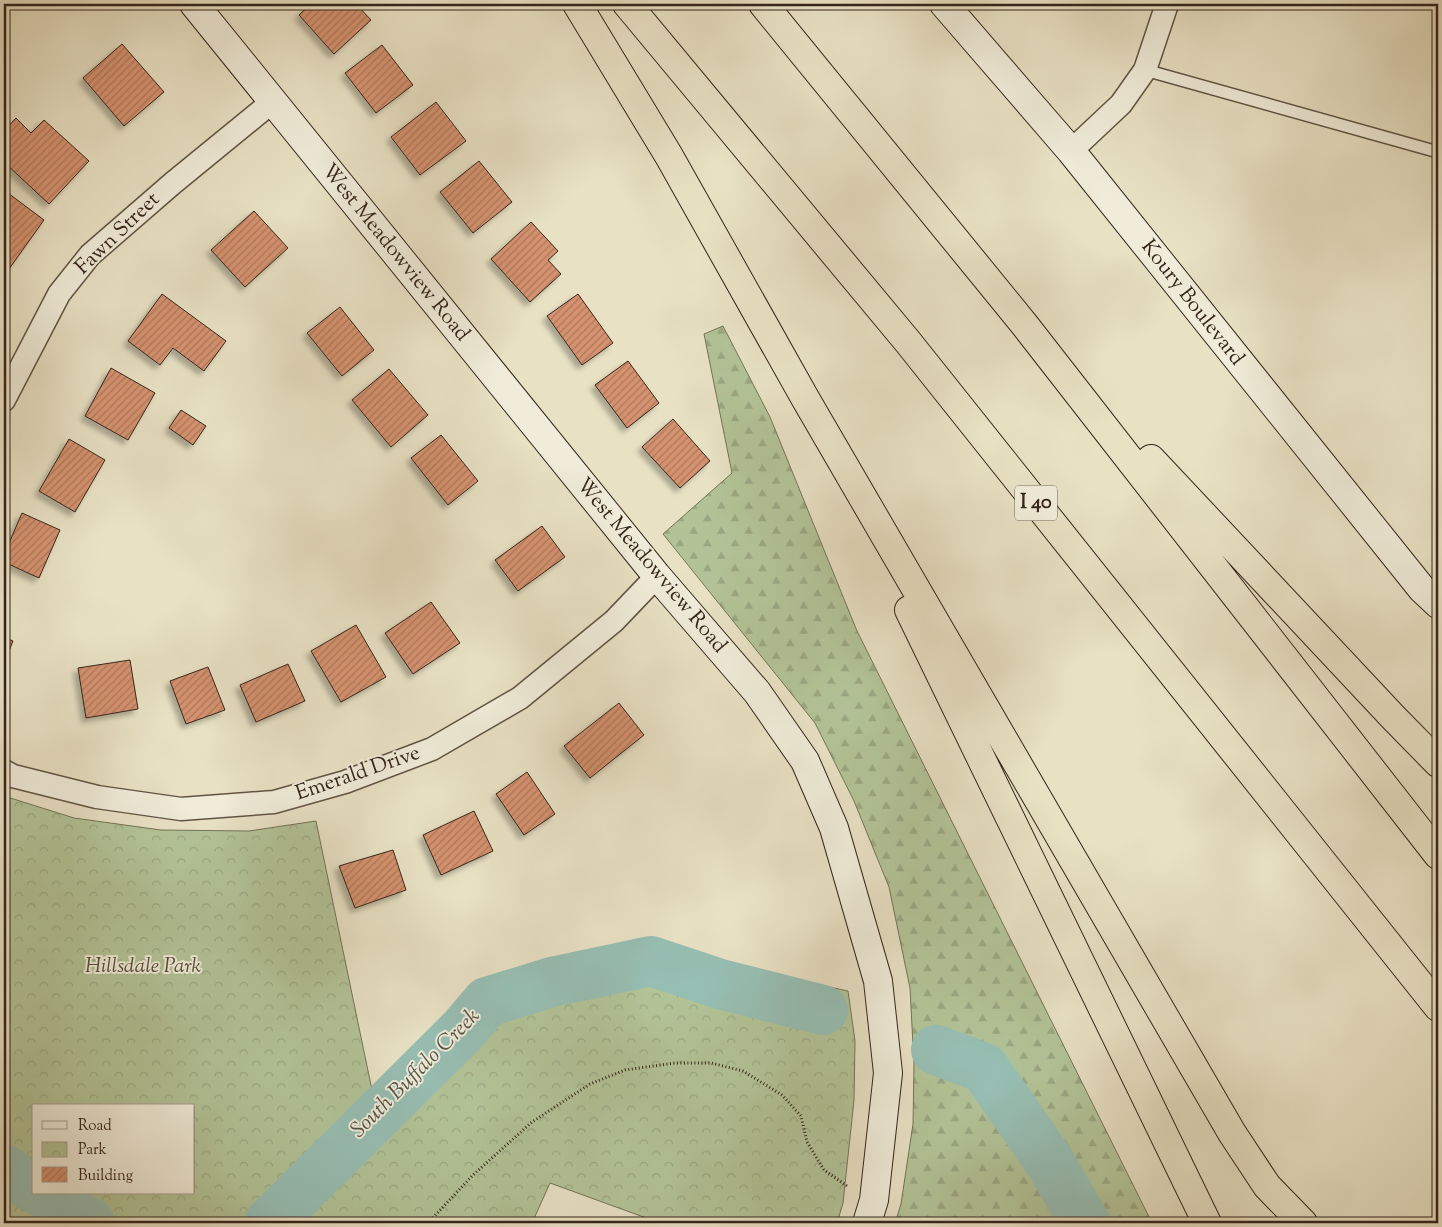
<svg xmlns="http://www.w3.org/2000/svg" width="1442" height="1227" font-family="'Sorts Mill Goudy',serif">
<style>
.forest{fill:url(#forest-firs);stroke:#737458}
.park{fill:url(#park-crowns);stroke:#737458;fill-rule:evenodd}
.lines{fill:none;stroke-linecap:round;stroke-linejoin:round}
.river{stroke:#97beb3;stroke-width:50}
.building{fill:url(#building-hatch);stroke:#34251a;filter:url(#shadow)}
.lane-casing{stroke:#615444;stroke-width:14}
.street-casing{stroke:#615444;stroke-width:25}
.secondary-casing{stroke:#34251a;stroke-width:30}
.highway-casing{stroke:#34251a;stroke-width:30}
.path{stroke:#34251a;stroke-width:3;stroke-dasharray:1 2.5;stroke-linecap:butt}
.lane{stroke:#f0ecd9;stroke-width:11}
.street{stroke:#f0ecd9;stroke-width:22}
.secondary{stroke:#f0ecd9;stroke-width:28}
.highway{stroke:#e8e1c4;stroke-width:28}
.labels{text-anchor:middle;dominant-baseline:central;stroke-width:4;stroke-linejoin:round;paint-order:stroke}
.shield{fill:#f0ecd9;stroke:#6c6153;stroke-width:1}
.shield-label{font-size:20px;font-weight:bold;fill:#34251a}
.street-label{font-size:21px;fill:#34251a;stroke:#f0ecd9}
.park-label{font-size:21px;font-style:italic;fill:#544c39;stroke:#f0ecd9}
.water-label{font-size:22px;font-style:italic;fill:#525348;stroke:#f0ecd9}
</style>
<defs>
<pattern id="forest-firs" width="22" height="20" patternUnits="userSpaceOnUse" patternTransform="scale(1.25)"><rect width="22" height="20" fill="#b2c397"/><path d="M5 1l3.5 6h-7zM16 11l3.5 6h-7z" fill="#9aa782"/></pattern>
<pattern id="park-crowns" width="20" height="18" patternUnits="userSpaceOnUse" patternTransform="scale(1.25)"><rect width="20" height="18" fill="#b2c397"/><path d="M2 6a3 3 0 1 1 6 0M12 15a3 3 0 1 1 6 0" fill="none" stroke="#9aa782"/></pattern>
<pattern id="building-hatch" width="6" height="6" patternUnits="userSpaceOnUse" patternTransform="scale(1.25)"><rect width="6" height="6" fill="#d5926f"/><path d="M-1 1l2-2M0 6l6-6M5 7l2-2" fill="none" stroke="#ae775a"/></pattern>
<filter id="shadow"><feDropShadow dx="-4.5" dy="4.5" stdDeviation="2.5" flood-color="#0004"/></filter>
</defs>
<rect width="100%" height="100%" fill="#e8e1c4"/>
<filter id="stains"><feTurbulence type="fractalNoise" baseFrequency=".004" numOctaves="4"/><feColorMatrix values="0 0 0 0 .2 0 0 0 0 .09 0 0 0 0 .02 0 0 0 .5 -.17"/></filter>
<radialGradient id="worn" r=".72"><stop offset=".6" stop-color="#630" stop-opacity="0"/><stop offset="1" stop-color="#630" stop-opacity=".3"/></radialGradient>
<!-- forest -->
<path class="forest" d="M 723,326 L 770,417 L 857,631 L 1152,1223 L 895,1223 L 901,1204 L 913,1124 L 914,1064 L 910,988 L 889,887 L 854,801 L 815,723 L 663,534 L 732,473 L 704,334 Z"/>
<!-- park -->
<path class="park" d="M 4,796 L 74,818 L 161,830 L 249,831 L 316,821 L 372,1090 L 473,994 L 571,957 L 654,949 L 848,991 L 855,1041 L 854,1100 L 843,1203 L 837,1223 L 660,1223 L 550,1183 L 532,1223 L 4,1223 ZM 34,1106 L 194,1106 L 194,1193 L 34,1193 Z"/>
<g class="lines">
<!-- river -->
<path class="river" d="M 936,1050 L 984,1068 L 1049,1161 L 1085,1223
M 4,1169 L 34,1188
M 43,1193 L 90,1223
M 269,1223 L 464,1029 L 487,1002 L 552,982 L 651,961 L 720,984 L 823,1010"/>
</g>
<!-- building -->
<path class="building" d="M 311,4 L 356,4 L 371,20 L 334,54 L 299,15 Z
M 122,44 L 164,92 L 124,126 L 83,78 Z
M 382,45 L 413,85 L 376,113 L 345,73 Z
M 436,102 L 466,141 L 420,175 L 391,137 Z
M 16,118 L 31,133 L 44,120 L 89,161 L 49,204 L 4,162 L 4,131 Z
M 479,161 L 512,202 L 473,233 L 440,192 Z
M 4,190 L 44,220 L 4,276 Z
M 254,211 L 288,248 L 245,287 L 211,250 Z
M 531,222 L 558,251 L 548,260 L 561,274 L 530,302 L 491,259 Z
M 162,294 L 226,341 L 204,371 L 173,348 L 160,365 L 128,341 Z
M 578,294 L 613,343 L 582,365 L 547,316 Z
M 340,307 L 374,350 L 342,376 L 307,333 Z
M 628,361 L 659,403 L 627,428 L 595,385 Z
M 111,368 L 155,393 L 128,440 L 85,416 Z
M 389,369 L 428,415 L 391,447 L 352,400 Z
M 181,410 L 206,426 L 193,445 L 169,428 Z
M 673,419 L 710,461 L 680,488 L 642,447 Z
M 441,435 L 478,481 L 448,505 L 411,458 Z
M 69,439 L 105,460 L 75,512 L 39,491 Z
M 22,513 L 60,530 L 39,578 L 4,562 L 4,555 Z
M 542,526 L 565,557 L 518,591 L 495,560 Z
M 431,602 L 460,643 L 413,674 L 385,633 Z
M 356,625 L 386,677 L 341,702 L 311,651 Z
M 4,637 L 13,641 L 4,663 Z
M 130,660 L 138,709 L 86,718 L 78,668 Z
M 288,664 L 305,701 L 256,722 L 240,685 Z
M 208,667 L 225,710 L 186,724 L 170,681 Z
M 619,703 L 644,735 L 590,778 L 564,746 Z
M 527,772 L 555,814 L 524,835 L 496,794 Z
M 474,811 L 493,851 L 441,875 L 423,835 Z
M 393,850 L 406,890 L 355,908 L 339,866 Z"/>
<g class="lines">
<defs>
<path id="lane" d="M 1145,70 L 1438,152"/>
<path id="street" d="M 1071,151 L 1121,104 L 1145,70 L 1167,4
M 4,400 L 59,294 L 90,255 L 173,183 L 272,102
M 4,771 L 13,776 L 97,797 L 181,809 L 274,802 L 345,782 L 432,749 L 520,698 L 614,621 L 657,576"/>
<path id="secondary" d="M 194,4 L 657,576 L 757,692 L 805,761 L 834,828 L 878,981 L 888,1073 L 874,1200 L 867,1223
M 944,4 L 1071,151 L 1422,589 L 1438,604"/>
<path id="highway" d="M 577,4 L 669,156 L 805,398 L 1232,1133 L 1267,1186 L 1303,1223
M 627,4 L 908,342 L 1438,1007
M 763,4 L 1024,324 L 1438,855
M 1151,459 L 1392,716 L 1438,763
M 909,610 L 1207,1223"/>
</defs>
<!-- lane casing -->
<use href="#lane" class="lane-casing"/>
<!-- street casing -->
<use href="#street" class="street-casing"/>
<!-- secondary casing -->
<use href="#secondary" class="secondary-casing"/>
<!-- highway casing -->
<use href="#highway" class="highway-casing"/>
<!-- path -->
<path class="path" d="M 428,1223 L 473,1175 L 532,1122 L 590,1084 L 625,1070 L 675,1063 L 711,1063 L 743,1071 L 782,1095 L 801,1116 L 807,1142 L 824,1170 L 847,1186"/>
<!-- lane -->
<use href="#lane" class="lane"/>
<!-- street -->
<use href="#street" class="street"/>
<!-- secondary -->
<use href="#secondary" class="secondary"/>
<!-- highway -->
<use href="#highway" class="highway"/>
</g>
<g class="labels">
<!-- shield labels -->
<rect class="shield" x="1015" y="485.5" width="42" height="35" rx="4"/>
<g class="shield-label">
<text x="1036" y="503">I 40</text>
</g>
<!-- street labels -->
<g class="street-label">
<text transform="translate(118 234) rotate(-44)">Fawn Street</text>
<text transform="translate(395 253) rotate(51)">West Meadowview Road</text>
<text transform="translate(1192 303) rotate(52)">Koury Boulevard</text>
<text transform="translate(651 566) rotate(50)">West Meadowview Road</text>
<text transform="translate(358 774) rotate(-19)">Emerald Drive</text>
</g>
<!-- park labels -->
<g class="park-label">
<text x="143" y="967">Hillsdale Park</text>
</g>
<!-- water labels -->
<g class="water-label">
<text transform="translate(416 1074) rotate(-45)">South Buffalo Creek</text>
</g>
</g>
<!-- margin -->
<rect width="1442" height="1227" fill="none" stroke="#e8e1c4" stroke-width="20"/>
<rect x="5" y="5" width="1432" height="1217" fill="none" stroke="#34251a" stroke-width="2.5"/>
<rect x="10" y="10" width="1422" height="1207" fill="none" stroke="#34251a"/>
<!-- legend -->
<rect x="32" y="1104" width="162" height="90" fill="#f0ecd9" stroke="#a59c8d"/>
<rect x="42" y="1121" width="25" height="8" fill="#f0ecd9" stroke="#a59c8d"/>
<text x="78" y="1130" font-size="15" fill="#34251a">Road</text>
<rect x="42" y="1142" width="25" height="15" fill="url(#park-crowns)" stroke="#a59c8d"/>
<text x="78" y="1154" font-size="15" fill="#34251a">Park</text>
<rect x="42" y="1167" width="25" height="15" fill="url(#building-hatch)" stroke="#a59c8d"/>
<text x="78" y="1180" font-size="15" fill="#34251a">Building</text>
<rect width="100%" height="100%" filter="url(#stains)"/>
<rect width="100%" height="100%" fill="url(#worn)"/>
</svg>
